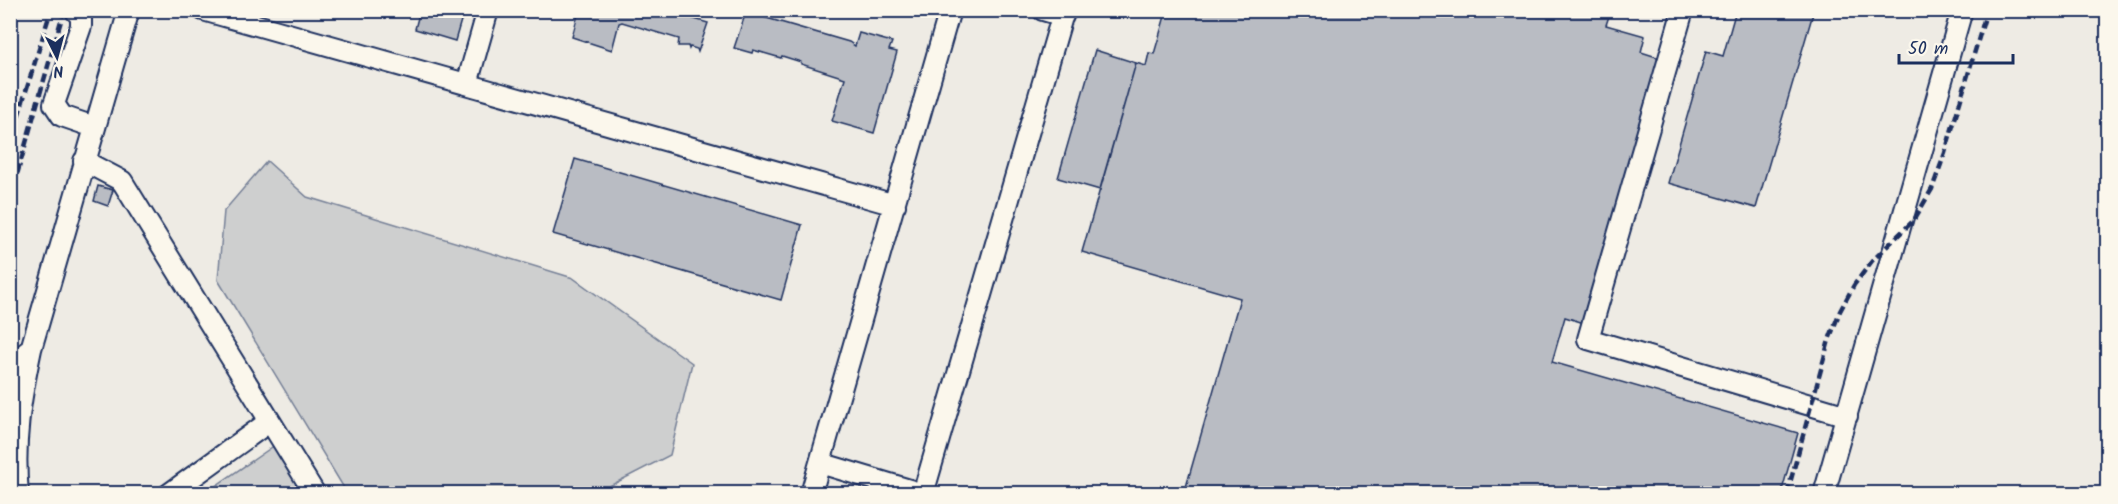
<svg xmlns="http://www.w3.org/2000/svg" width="2118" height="504" font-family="Kalam,sans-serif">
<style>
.green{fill:#cecfcf;stroke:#747f96;stroke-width:1.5}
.building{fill:#b9bcc3;stroke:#1b2f5e;stroke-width:1.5}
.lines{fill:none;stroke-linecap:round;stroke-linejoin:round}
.minor-casing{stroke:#1b2f5e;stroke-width:24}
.minor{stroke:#fbf7ec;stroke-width:20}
.rail{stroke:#1b2f5e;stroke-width:4.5;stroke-dasharray:9 4.5;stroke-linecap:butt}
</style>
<rect width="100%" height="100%" fill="#eeebe4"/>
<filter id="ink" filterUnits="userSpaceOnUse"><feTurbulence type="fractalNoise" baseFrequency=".0167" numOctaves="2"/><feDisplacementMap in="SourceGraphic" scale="12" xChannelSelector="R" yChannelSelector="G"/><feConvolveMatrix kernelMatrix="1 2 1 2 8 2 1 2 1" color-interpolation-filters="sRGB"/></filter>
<g filter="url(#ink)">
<!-- green -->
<path class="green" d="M 267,161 L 307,197 L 573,278 L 692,363 L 670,455 L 596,493 L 347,493 L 218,280 L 224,211 Z
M 275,445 L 303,493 L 204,494 Z"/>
<!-- building -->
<path class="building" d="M 420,10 L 464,10 L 455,41 L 415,29 Z
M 577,10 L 667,11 L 708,23 L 698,52 L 697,49 L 690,47 L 689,49 L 688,46 L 678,46 L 679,39 L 622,22 L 619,23 L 612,50 L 572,37 L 579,11 Z
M 1151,10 L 1611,10 L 1606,25 L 1645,36 L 1641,52 L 1663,59 L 1587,324 L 1565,317 L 1552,362 L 1798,433 L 1781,494 L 1184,494 L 1240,298 L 1082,252 L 1136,63 L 1146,66 L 1149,53 L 1154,54 L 1165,16 Z
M 1736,10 L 1814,10 L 1756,208 L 1668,183 L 1706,51 L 1723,56 Z
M 746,12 L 849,42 L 855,46 L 859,33 L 892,42 L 889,50 L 897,52 L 874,133 L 832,121 L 845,78 L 801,64 L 801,62 L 782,56 L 781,58 L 753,50 L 752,53 L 734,48 Z
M 1095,50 L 1136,63 L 1100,190 L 1058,178 Z
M 575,159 L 802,225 L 781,300 L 553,234 Z
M 98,186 L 113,190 L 108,206 L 94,201 Z"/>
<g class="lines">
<defs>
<path id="minor" d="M 75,10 L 81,17 L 81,26 L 54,104 L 62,116 L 94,127
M 203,10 L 895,205
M 1043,10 L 1063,16
M 1683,10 L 1588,339 L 1847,416
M 467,84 L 488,10
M 84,161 L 122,181 L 315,494
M 10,365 L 31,349 L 129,10
M 820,463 L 923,494
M 18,494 C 13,441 20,401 31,349
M 169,494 L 270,421
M 811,494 L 950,10
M 923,494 L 1064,10
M 1824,494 L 1962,10"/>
</defs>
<!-- minor casing -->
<use href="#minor" class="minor-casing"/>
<!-- minor -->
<use href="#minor" class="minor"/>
<!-- rail -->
<path class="rail" d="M 10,143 L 51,10
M 10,199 L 64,10
M 1787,494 L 1829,340 L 1840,311 L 1854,285 L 1872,261 L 1914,220 L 1932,189 L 1945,153 L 1987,10"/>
</g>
</g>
<!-- margin -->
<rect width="2118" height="504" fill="none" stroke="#fbf7ec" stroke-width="36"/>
<rect x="18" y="18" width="2082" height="468" fill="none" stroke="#1b2f5e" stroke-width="2" filter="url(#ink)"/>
<!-- north arrow -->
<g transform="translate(57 57) rotate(174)" stroke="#fbf7ec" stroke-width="4.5" paint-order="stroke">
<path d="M0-4.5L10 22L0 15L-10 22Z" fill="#1b2f5e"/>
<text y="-9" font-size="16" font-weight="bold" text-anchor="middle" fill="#1b2f5e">N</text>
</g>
<!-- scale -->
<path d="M1899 54v9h114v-9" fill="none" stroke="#1b2f5e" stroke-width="3"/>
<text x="1908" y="54" font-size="18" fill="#1b2f5e" stroke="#fbf7ec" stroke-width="4.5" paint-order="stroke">50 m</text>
</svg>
